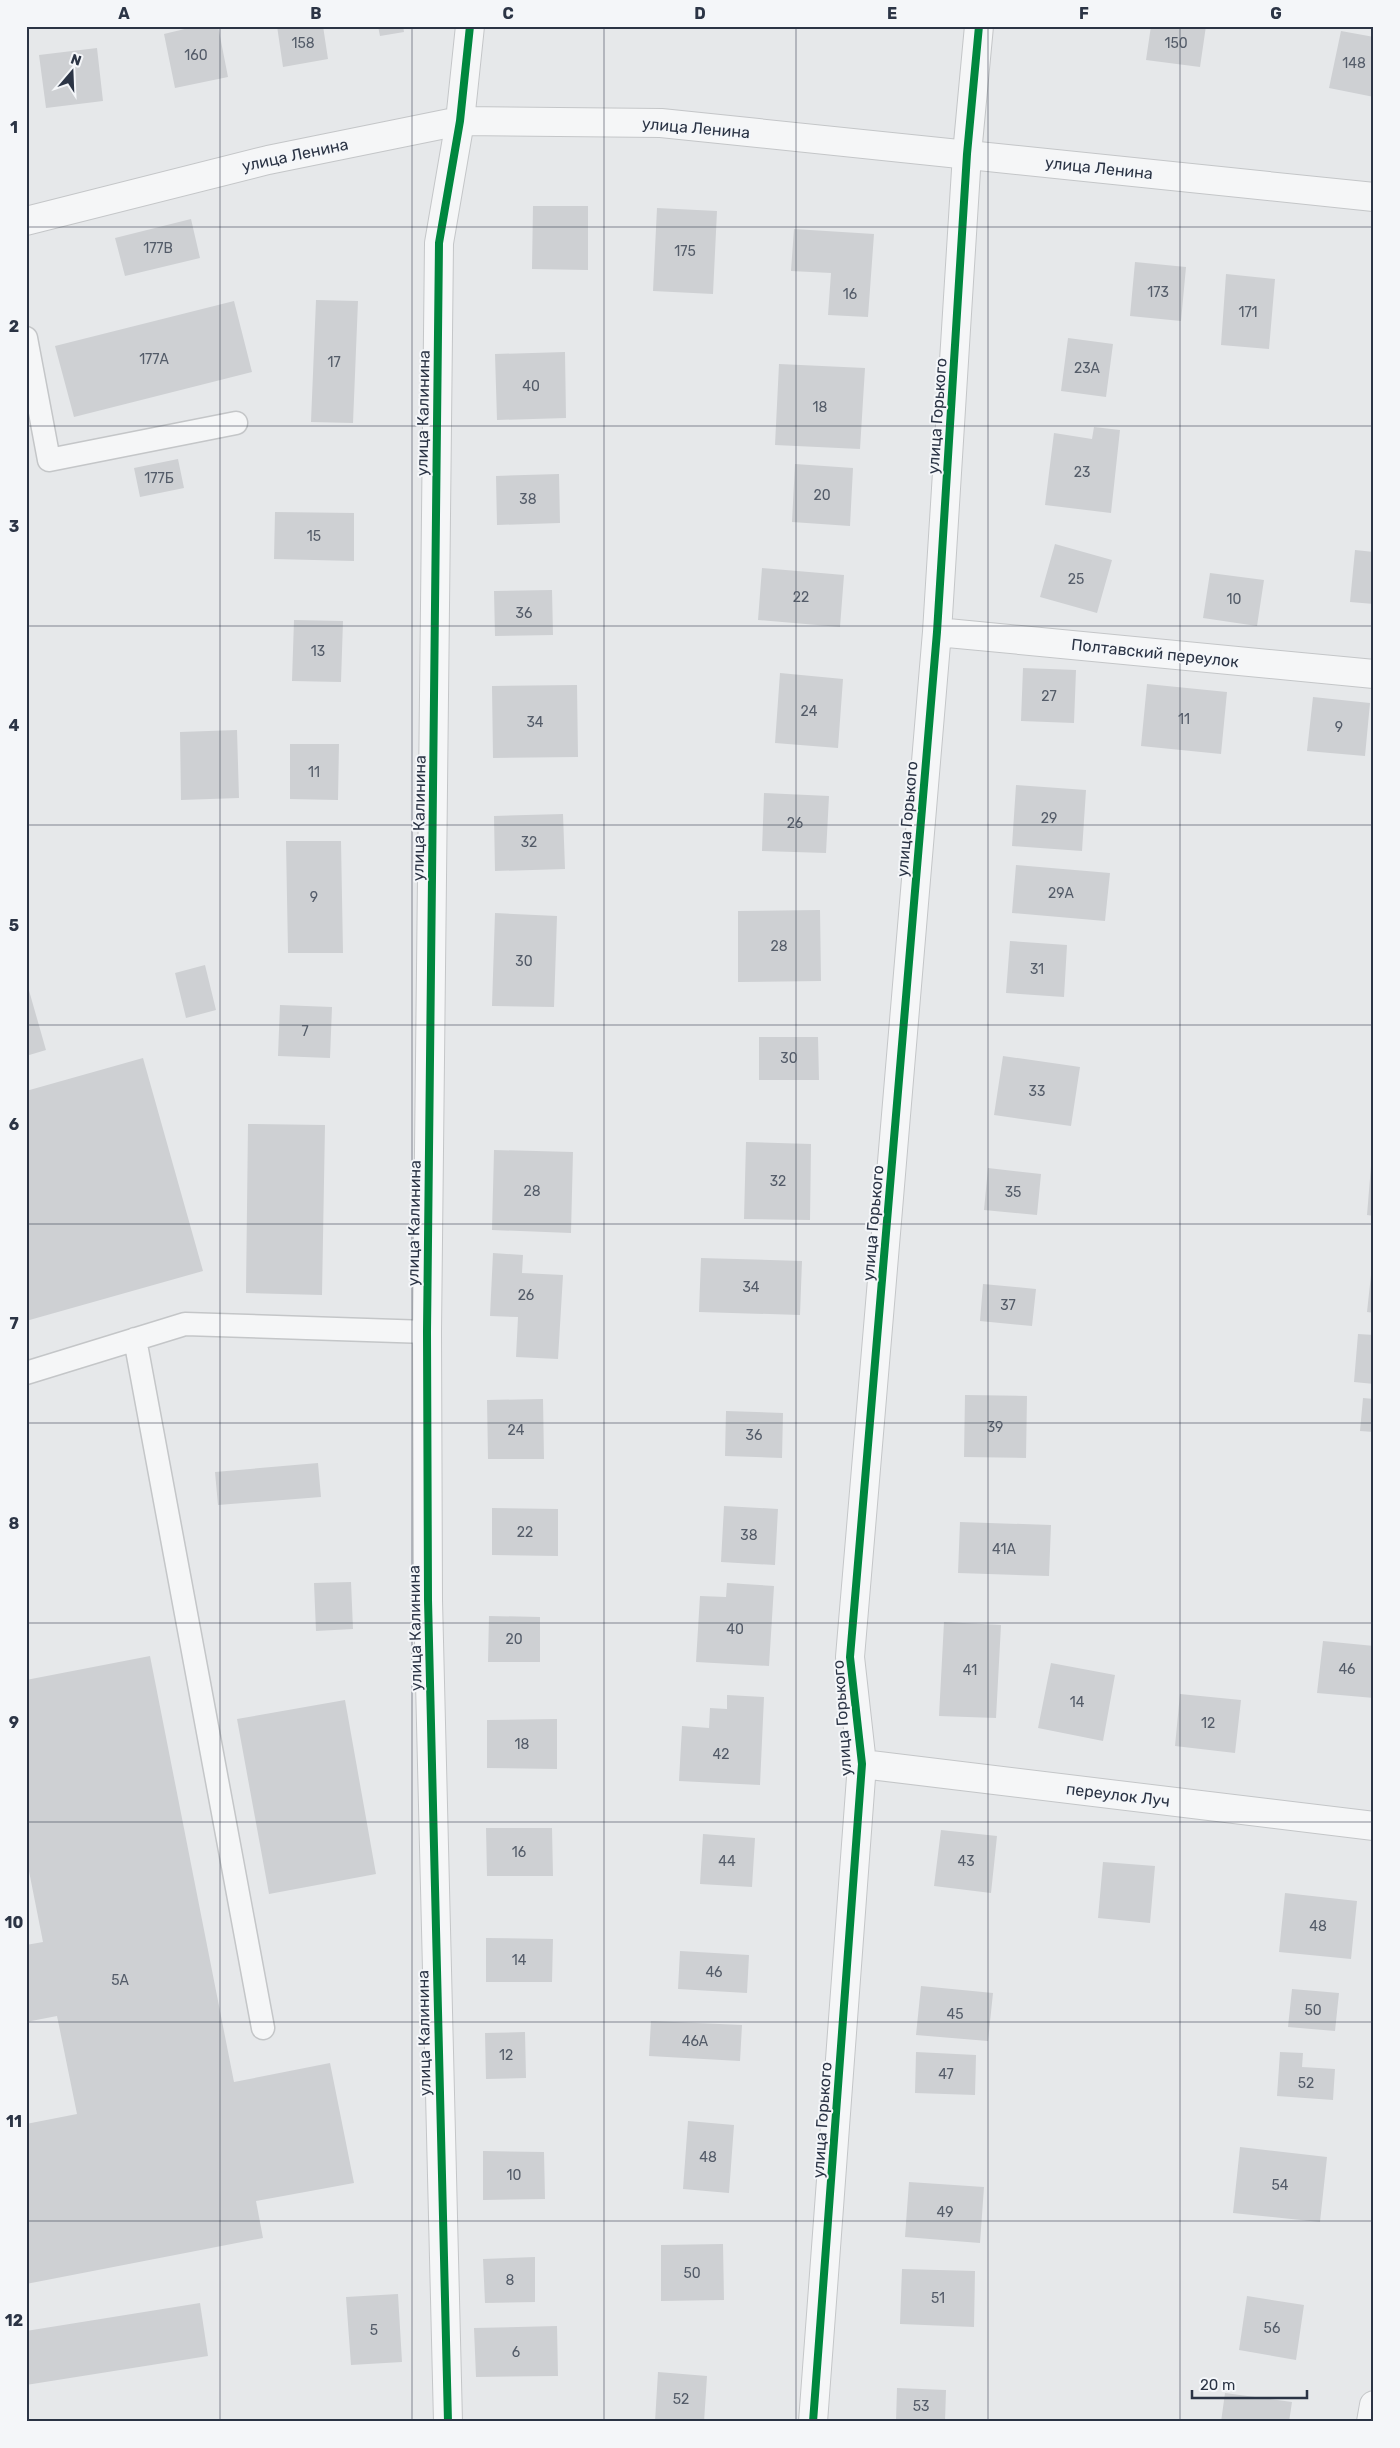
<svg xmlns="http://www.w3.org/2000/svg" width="1400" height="2448" font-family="Rubik,sans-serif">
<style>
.building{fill:#ced0d3}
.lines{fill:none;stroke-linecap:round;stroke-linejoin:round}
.service-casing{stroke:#c4c6c8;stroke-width:25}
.minor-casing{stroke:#c4c6c8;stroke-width:30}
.tertiary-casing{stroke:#c4c6c8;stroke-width:30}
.service{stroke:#f5f6f7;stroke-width:22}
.minor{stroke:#f5f6f7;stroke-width:28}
.tertiary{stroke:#f5f6f7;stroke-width:28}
.cycleway-casing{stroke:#f4f6f9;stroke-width:11}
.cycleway{stroke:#00873e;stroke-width:8}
.grid{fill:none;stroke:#2b3445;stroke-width:1;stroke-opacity:0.55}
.labels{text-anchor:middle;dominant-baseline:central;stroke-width:4;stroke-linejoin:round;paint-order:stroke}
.number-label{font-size:14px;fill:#545c69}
.street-label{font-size:16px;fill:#2b3445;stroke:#f4f6f9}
.neatline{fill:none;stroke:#2b3445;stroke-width:2}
.grid-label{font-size:16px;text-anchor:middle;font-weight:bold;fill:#2b3445}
</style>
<rect width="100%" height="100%" fill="#e6e8ea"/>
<!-- building -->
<path class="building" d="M 197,26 L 218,26 L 228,77 L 175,88 L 164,34 Z
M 277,26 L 323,26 L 328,59 L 283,67 Z
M 378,26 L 403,26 L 404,32 L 380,36 Z
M 1151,26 L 1206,26 L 1200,67 L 1146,60 Z
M 1341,31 L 1374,37 L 1374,97 L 1329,88 Z
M 97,48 L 103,101 L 46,108 L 39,55 Z
M 533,206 L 588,206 L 588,270 L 532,269 Z
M 657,208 L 717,211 L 713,294 L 653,291 Z
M 191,219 L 200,258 L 125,276 L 115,238 Z
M 794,229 L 874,234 L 868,317 L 828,315 L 831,273 L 791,271 Z
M 1135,262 L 1186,267 L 1181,321 L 1130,316 Z
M 1226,274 L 1275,279 L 1269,349 L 1221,345 Z
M 316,300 L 358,301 L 353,423 L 311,422 Z
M 234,301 L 252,372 L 74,417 L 55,346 Z
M 1068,338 L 1113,344 L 1106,397 L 1061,391 Z
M 565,352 L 566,418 L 497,420 L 495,354 Z
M 779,364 L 865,368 L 860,449 L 775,445 Z
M 1094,427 L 1120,430 L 1111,513 L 1045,505 L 1054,433 L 1092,439 Z
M 178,459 L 184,488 L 140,497 L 134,468 Z
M 795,464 L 853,468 L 850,526 L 792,522 Z
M 559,474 L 560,523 L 497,525 L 496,476 Z
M 275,512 L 354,513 L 354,561 L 274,559 Z
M 1055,544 L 1112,560 L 1097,613 L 1040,597 Z
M 1355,550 L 1374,552 L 1374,604 L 1350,602 Z
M 762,568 L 844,575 L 840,627 L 758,620 Z
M 1210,573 L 1264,580 L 1257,626 L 1203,618 Z
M 552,590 L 553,635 L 495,636 L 494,591 Z
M 294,620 L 343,621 L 341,682 L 292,681 Z
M 1023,668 L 1076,670 L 1074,723 L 1021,721 Z
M 780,673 L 843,679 L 838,748 L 775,743 Z
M 1147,684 L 1227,692 L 1221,754 L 1141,746 Z
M 577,685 L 578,757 L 493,758 L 492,686 Z
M 1313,697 L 1370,703 L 1365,756 L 1307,751 Z
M 237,730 L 239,798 L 181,800 L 180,732 Z
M 290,744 L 339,744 L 338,800 L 290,799 Z
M 1016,785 L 1086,790 L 1082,851 L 1012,846 Z
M 764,793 L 829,796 L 826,853 L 762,851 Z
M 563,814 L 565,869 L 495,871 L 494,816 Z
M 286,841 L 341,841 L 343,953 L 288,953 Z
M 1016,865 L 1110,873 L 1105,921 L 1012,913 Z
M 820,910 L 821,981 L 738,982 L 738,911 Z
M 495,913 L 557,916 L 554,1007 L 492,1006 Z
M 1010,941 L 1067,945 L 1064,997 L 1006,993 Z
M 205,965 L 216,1010 L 186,1018 L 175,973 Z
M 26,980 L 46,1050 L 26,1056 Z
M 280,1005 L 332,1007 L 330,1058 L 278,1056 Z
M 759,1037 L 818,1037 L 819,1080 L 759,1080 Z
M 1003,1056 L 1080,1067 L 1071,1126 L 994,1115 Z
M 143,1058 L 203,1271 L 26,1321 L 26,1091 Z
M 248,1124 L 325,1125 L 322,1295 L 246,1293 Z
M 746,1142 L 811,1144 L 810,1220 L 744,1219 Z
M 494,1150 L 573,1152 L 571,1233 L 492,1230 Z
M 1372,1154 L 1374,1154 L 1374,1216 L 1367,1215 Z
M 988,1168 L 1041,1174 L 1037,1215 L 984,1210 Z
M 493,1253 L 523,1255 L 522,1273 L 563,1275 L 558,1359 L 516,1357 L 518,1317 L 490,1316 Z
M 701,1258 L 802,1261 L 800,1315 L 699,1312 Z
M 1371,1275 L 1374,1275 L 1374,1313 L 1367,1312 Z
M 983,1284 L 1036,1289 L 1032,1326 L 980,1321 Z
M 1358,1334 L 1374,1335 L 1374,1384 L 1354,1382 Z
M 965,1395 L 1027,1396 L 1026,1458 L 964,1457 Z
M 1363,1398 L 1374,1399 L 1374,1432 L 1360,1431 Z
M 543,1399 L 544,1459 L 488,1459 L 487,1400 Z
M 726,1411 L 783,1413 L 782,1458 L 725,1456 Z
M 318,1463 L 321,1497 L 218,1505 L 215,1472 Z
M 724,1506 L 778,1509 L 775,1565 L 721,1562 Z
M 492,1508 L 558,1509 L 558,1556 L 492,1555 Z
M 960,1522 L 1051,1525 L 1049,1576 L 958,1573 Z
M 351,1582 L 353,1629 L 316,1631 L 314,1583 Z
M 727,1583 L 774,1586 L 769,1666 L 696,1662 L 700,1596 L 726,1597 Z
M 489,1616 L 540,1617 L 540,1662 L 488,1662 Z
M 944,1622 L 1001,1625 L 996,1718 L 939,1716 Z
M 1323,1641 L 1374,1646 L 1374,1698 L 1317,1693 Z
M 150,1656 L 234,2082 L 330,2063 L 354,2183 L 256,2201 L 263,2238 L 26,2284 L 26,2124 L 77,2114 L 57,2016 L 26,2022 L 26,1945 L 43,1942 L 26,1856 L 26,1680 Z
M 1051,1663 L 1115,1675 L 1103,1741 L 1038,1728 Z
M 1180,1694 L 1241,1700 L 1235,1753 L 1175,1746 Z
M 727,1695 L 764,1697 L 760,1785 L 679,1781 L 682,1726 L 709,1728 L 710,1708 L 727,1709 Z
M 345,1700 L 376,1874 L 269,1894 L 237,1719 Z
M 557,1719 L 557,1769 L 487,1768 L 487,1720 Z
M 486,1828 L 552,1828 L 553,1876 L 487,1876 Z
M 941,1830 L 997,1836 L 991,1893 L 934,1886 Z
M 703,1834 L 755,1838 L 752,1887 L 700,1884 Z
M 1103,1862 L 1155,1866 L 1150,1923 L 1098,1918 Z
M 1285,1893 L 1357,1901 L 1351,1959 L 1279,1952 Z
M 486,1938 L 553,1939 L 552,1982 L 486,1982 Z
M 680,1951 L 749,1955 L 747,1993 L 678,1989 Z
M 921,1986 L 993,1993 L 988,2041 L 916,2035 Z
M 1292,1989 L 1339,1993 L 1335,2031 L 1288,2027 Z
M 651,2021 L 742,2025 L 740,2061 L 649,2056 Z
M 525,2032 L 526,2078 L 486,2079 L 485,2033 Z
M 916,2052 L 976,2055 L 975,2095 L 915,2093 Z
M 1280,2052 L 1303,2053 L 1302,2067 L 1335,2069 L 1333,2100 L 1277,2096 Z
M 688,2121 L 734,2125 L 729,2193 L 683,2189 Z
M 1240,2147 L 1327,2157 L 1320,2222 L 1233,2213 Z
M 483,2151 L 544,2152 L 545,2199 L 483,2200 Z
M 909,2182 L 984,2187 L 980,2243 L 905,2237 Z
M 723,2244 L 724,2300 L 661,2301 L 661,2245 Z
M 535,2257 L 535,2302 L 485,2303 L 483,2259 Z
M 902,2269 L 975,2271 L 974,2327 L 900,2324 Z
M 398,2294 L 402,2362 L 351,2365 L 346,2297 Z
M 1247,2296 L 1304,2305 L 1296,2360 L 1239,2350 Z
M 200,2303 L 208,2356 L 26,2385 L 26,2331 Z
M 557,2326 L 558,2376 L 476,2377 L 474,2328 Z
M 658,2372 L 707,2376 L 704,2422 L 655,2422 Z
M 897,2388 L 946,2390 L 945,2422 L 896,2422 Z
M 1225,2393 L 1292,2402 L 1289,2422 L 1221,2422 Z"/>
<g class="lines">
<defs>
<path id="service" d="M 26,338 L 49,460 L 236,423
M 135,1339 L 263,2028
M 26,1373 L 185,1324 L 427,1332"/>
<path id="minor" d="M 937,632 L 1374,674
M 862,1764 L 1374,1826
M 448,2422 L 428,1600 L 427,1332 L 439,243 L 460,121
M 813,2422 L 862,1764 L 850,1657 L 937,632 L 967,154 L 979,26
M 1371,2422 L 1374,2405"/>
<path id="tertiary" d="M 460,121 L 470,26
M 26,221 L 268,160 L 460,121 L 661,123 L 1374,197"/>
</defs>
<!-- service casing -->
<use href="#service" class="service-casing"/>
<!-- minor casing -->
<use href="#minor" class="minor-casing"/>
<!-- tertiary casing -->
<use href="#tertiary" class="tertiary-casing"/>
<!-- service -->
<use href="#service" class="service"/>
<!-- minor -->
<use href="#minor" class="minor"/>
<!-- tertiary -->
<use href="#tertiary" class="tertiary"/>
<defs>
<path id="cycleway" d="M 448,2422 L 428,1600 L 427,1332 L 439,243 L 460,121 L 470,26
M 813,2422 L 862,1764 L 850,1657 L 937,632 L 967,154 L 979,26"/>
</defs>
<!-- cycleway casing -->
<use href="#cycleway" class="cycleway-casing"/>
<!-- cycleway -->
<use href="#cycleway" class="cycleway"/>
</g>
<!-- grid -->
<path class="grid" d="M 220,26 L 220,2422M 412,26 L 412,2422M 604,26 L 604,2422M 796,26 L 796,2422M 988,26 L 988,2422M 1180,26 L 1180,2422M 26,227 L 1374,227M 26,426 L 1374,426M 26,626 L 1374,626M 26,825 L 1374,825M 26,1025 L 1374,1025M 26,1224 L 1374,1224M 26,1423 L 1374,1423M 26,1623 L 1374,1623M 26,1822 L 1374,1822M 26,2022 L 1374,2022M 26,2221 L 1374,2221"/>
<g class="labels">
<!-- number labels -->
<g class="number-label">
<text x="303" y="43">158</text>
<text x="1176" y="43">150</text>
<text x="196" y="55">160</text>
<text x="1354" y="63">148</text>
<text x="158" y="248">177В</text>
<text x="685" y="251">175</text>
<text x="1158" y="292">173</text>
<text x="850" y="294">16</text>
<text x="1248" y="312">171</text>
<text x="154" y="359">177А</text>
<text x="334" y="362">17</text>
<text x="1087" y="368">23А</text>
<text x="531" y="386">40</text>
<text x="820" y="407">18</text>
<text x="1082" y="472">23</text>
<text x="159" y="478">177Б</text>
<text x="822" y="495">20</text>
<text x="528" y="499">38</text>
<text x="314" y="536">15</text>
<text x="1076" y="579">25</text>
<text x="801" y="597">22</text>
<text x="1234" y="599">10</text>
<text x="524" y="613">36</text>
<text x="318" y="651">13</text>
<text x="1049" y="696">27</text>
<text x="809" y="711">24</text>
<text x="1184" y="719">11</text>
<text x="535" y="722">34</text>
<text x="1339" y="727">9</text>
<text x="314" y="772">11</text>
<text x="1049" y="818">29</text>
<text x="795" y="823">26</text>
<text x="529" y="842">32</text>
<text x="1061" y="893">29А</text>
<text x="314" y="897">9</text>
<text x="779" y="946">28</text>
<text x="524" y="961">30</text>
<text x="1037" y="969">31</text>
<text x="305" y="1031">7</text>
<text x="789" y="1058">30</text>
<text x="1037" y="1091">33</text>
<text x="778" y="1181">32</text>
<text x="532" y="1191">28</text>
<text x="1013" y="1192">35</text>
<text x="751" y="1287">34</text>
<text x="526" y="1295">26</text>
<text x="1008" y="1305">37</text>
<text x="995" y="1427">39</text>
<text x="516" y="1430">24</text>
<text x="754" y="1435">36</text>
<text x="525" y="1532">22</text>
<text x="749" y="1535">38</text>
<text x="1004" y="1549">41А</text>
<text x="735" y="1629">40</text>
<text x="514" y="1639">20</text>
<text x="1347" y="1669">46</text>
<text x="970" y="1670">41</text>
<text x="1077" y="1702">14</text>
<text x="1208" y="1723">12</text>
<text x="522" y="1744">18</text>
<text x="721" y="1754">42</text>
<text x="519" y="1852">16</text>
<text x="727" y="1861">44</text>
<text x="966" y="1861">43</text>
<text x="1318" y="1926">48</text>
<text x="519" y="1960">14</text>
<text x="714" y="1972">46</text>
<text x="120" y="1980">5А</text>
<text x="1313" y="2010">50</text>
<text x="955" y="2014">45</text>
<text x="695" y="2041">46А</text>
<text x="506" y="2055">12</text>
<text x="946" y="2074">47</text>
<text x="1306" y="2083">52</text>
<text x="708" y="2157">48</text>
<text x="514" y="2175">10</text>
<text x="1280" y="2185">54</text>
<text x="945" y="2212">49</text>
<text x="692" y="2273">50</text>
<text x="510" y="2280">8</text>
<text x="938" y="2298">51</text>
<text x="1272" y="2328">56</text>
<text x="374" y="2330">5</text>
<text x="516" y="2352">6</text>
<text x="681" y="2399">52</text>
<text x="921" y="2406">53</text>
</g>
<!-- street labels -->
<g class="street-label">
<text transform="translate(696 128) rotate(5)">улица Ленина</text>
<text transform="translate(295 155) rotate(-12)">улица Ленина</text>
<text transform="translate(1099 168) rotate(6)">улица Ленина</text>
<text transform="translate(423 413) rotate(-89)">улица Калинина</text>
<text transform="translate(937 416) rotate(-86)">улица Горького</text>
<text transform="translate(1155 653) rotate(6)">Полтавский переулок</text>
<text transform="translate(419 818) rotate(-89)">улица Калинина</text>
<text transform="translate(907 819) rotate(-85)">улица Горького</text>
<text transform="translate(414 1223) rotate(-89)">улица Калинина</text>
<text transform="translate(873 1223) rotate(-85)">улица Горького</text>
<text transform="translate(415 1628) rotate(-91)">улица Калинина</text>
<text transform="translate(842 1718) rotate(-94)">улица Горького</text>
<text transform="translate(1118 1795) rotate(7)">переулок Луч</text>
<text transform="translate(424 2033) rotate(-91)">улица Калинина</text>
<text transform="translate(822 2120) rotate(-86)">улица Горького</text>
</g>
</g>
<!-- border -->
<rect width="1400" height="2448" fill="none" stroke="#f4f6f9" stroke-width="55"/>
<!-- north arrow -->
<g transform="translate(72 72) rotate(19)" stroke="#f4f6f9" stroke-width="4" paint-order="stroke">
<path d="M0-4L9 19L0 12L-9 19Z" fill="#2b3445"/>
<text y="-8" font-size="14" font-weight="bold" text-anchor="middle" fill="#2b3445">N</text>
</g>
<!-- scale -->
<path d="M1192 2390v8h115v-8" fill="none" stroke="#2b3445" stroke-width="2.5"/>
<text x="1200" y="2390" font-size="15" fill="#2b3445" stroke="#f4f6f9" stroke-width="4" paint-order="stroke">20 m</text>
<rect x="28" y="28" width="1344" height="2392" class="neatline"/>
<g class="grid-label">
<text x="124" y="19">A</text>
<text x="316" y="19">B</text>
<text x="508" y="19">C</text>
<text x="700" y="19">D</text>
<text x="892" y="19">E</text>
<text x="1084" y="19">F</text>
<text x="1276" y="19">G</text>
<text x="14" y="133">1</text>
<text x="14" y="332">2</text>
<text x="14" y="532">3</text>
<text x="14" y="731">4</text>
<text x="14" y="931">5</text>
<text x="14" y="1130">6</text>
<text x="14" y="1329">7</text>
<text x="14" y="1529">8</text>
<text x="14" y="1728">9</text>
<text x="14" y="1928">10</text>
<text x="14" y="2127">11</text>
<text x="14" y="2326">12</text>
</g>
</svg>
